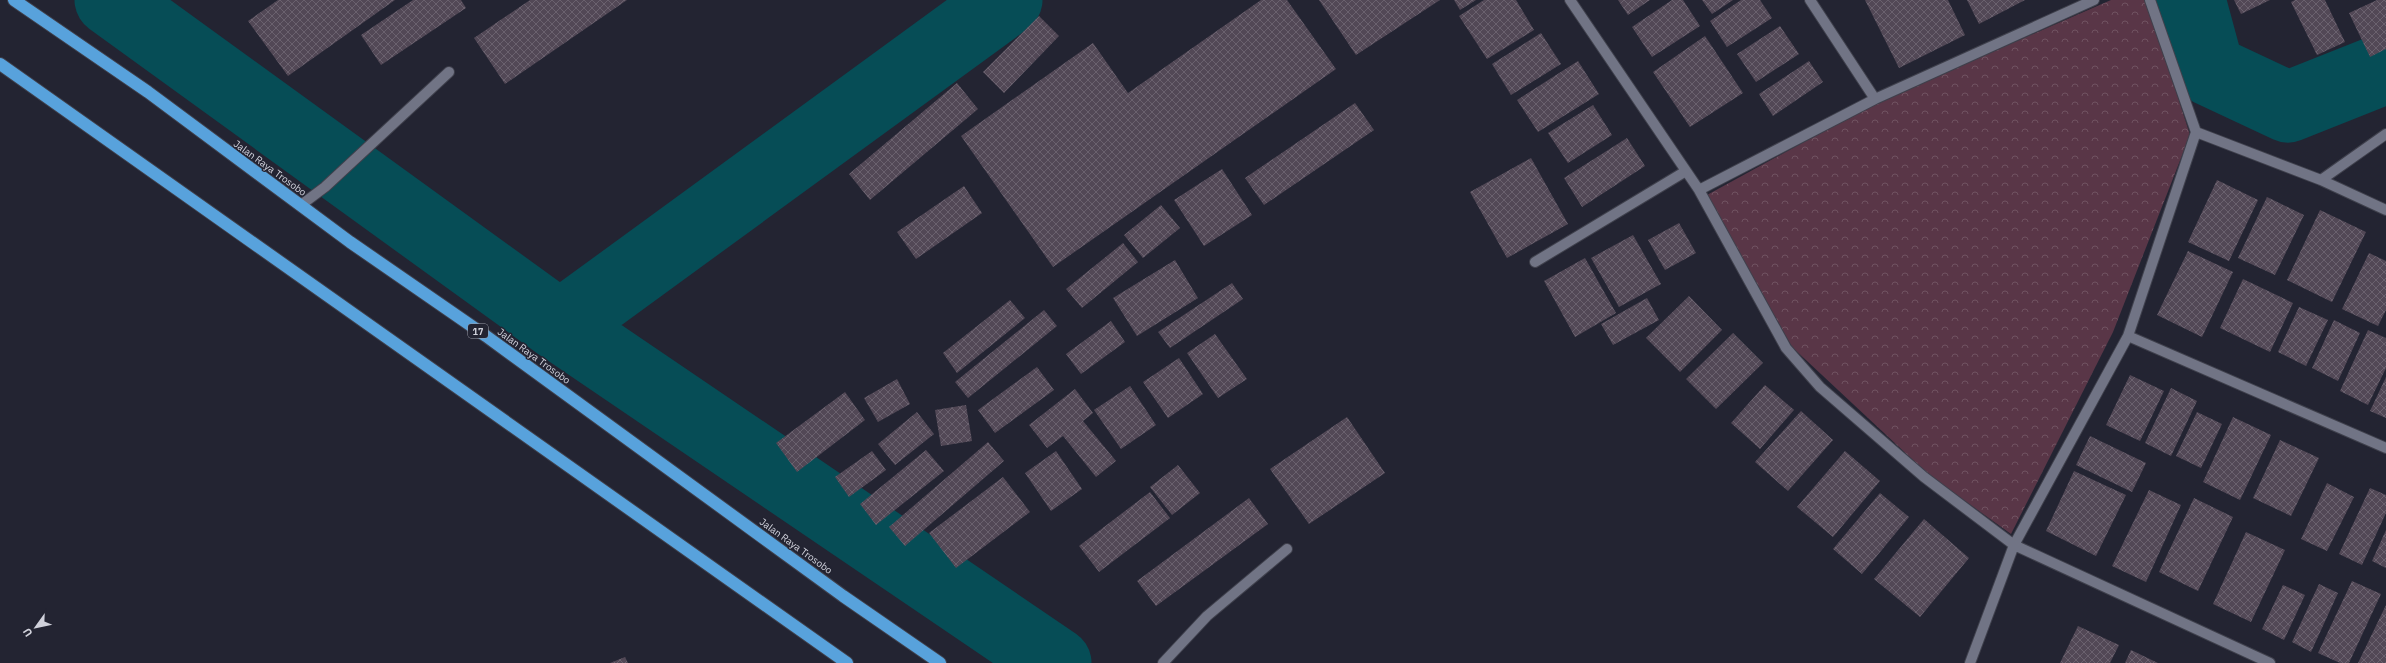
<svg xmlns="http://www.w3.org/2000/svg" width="2386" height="663" font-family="'IBM Plex Sans',sans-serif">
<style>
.park{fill:url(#park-crowns)}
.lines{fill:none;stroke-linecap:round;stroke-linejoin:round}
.river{stroke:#064d56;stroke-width:71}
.building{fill:url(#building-cross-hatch)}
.minor-casing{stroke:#3f404c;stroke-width:12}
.highway-casing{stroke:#3f404c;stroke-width:14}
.minor{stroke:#717485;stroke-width:10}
.highway{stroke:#58a2dc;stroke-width:12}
.labels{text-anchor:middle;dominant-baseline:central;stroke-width:3;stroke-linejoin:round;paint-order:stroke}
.shield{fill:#232432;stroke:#9c9da8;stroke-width:1}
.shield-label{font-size:9px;font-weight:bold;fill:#d0d1db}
.street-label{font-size:10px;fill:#d0d1db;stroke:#232432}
</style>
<defs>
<pattern id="park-crowns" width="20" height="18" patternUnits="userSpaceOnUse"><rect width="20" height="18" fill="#593647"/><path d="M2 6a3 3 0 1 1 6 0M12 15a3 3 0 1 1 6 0" fill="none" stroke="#705261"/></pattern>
<pattern id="building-cross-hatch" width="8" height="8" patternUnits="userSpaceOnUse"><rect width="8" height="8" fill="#524856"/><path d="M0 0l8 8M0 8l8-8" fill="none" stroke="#6a616e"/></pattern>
</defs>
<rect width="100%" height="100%" fill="#232432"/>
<!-- park -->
<path class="park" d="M 2111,0 L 2147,0 L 2190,135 L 2113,332 L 2011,534 L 1929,475 L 1792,347 L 1707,195 L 1877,102 Z"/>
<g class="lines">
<!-- river -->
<path class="river" d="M 110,0 L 560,326 L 1056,663
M 2190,0 L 2209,70 L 2288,107 L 2386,68
M 560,326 L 1007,0"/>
</g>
<!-- building -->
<path class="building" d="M 278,0 L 395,0 L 288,76 L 248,21 Z
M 413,0 L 461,0 L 466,8 L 381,65 L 361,35 Z
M 530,0 L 627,0 L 505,84 L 474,38 Z
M 1261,0 L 1287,0 L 1336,69 L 1053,267 L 961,136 L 1093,43 L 1128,93 Z
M 1319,0 L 1440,0 L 1356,55 Z
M 1454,0 L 1476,0 L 1460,10 Z
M 1484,0 L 1516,0 L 1534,30 L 1487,59 L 1459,16 Z
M 1618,0 L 1650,0 L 1628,15 Z
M 1672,0 L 1683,0 L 1700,26 L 1652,57 L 1632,27 Z
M 1702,0 L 1733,0 L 1712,14 Z
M 1741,0 L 1760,0 L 1772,18 L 1727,47 L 1710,21 Z
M 1865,0 L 1948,0 L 1965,35 L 1899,68 Z
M 1967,0 L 2025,0 L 1979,24 Z
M 2234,0 L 2270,0 L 2241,14 Z
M 2295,0 L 2325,0 L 2345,42 L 2317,55 L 2291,2 Z
M 2377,0 L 2386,0 L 2386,49 L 2370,57 L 2349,13 Z
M 1039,16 L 1059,36 L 1004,93 L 983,72 Z
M 1780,26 L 1799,54 L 1756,82 L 1737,54 Z
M 1541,33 L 1561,64 L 1511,95 L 1492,64 Z
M 1705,36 L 1743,93 L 1690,127 L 1653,72 Z
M 1578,61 L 1599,94 L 1538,132 L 1517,100 Z
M 1809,61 L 1823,82 L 1773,116 L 1759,94 Z
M 957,83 L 978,109 L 870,200 L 849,174 Z
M 1355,103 L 1374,130 L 1264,205 L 1245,178 Z
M 1593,105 L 1612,135 L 1568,163 L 1548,133 Z
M 1627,138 L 1645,166 L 1582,207 L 1564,178 Z
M 1531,158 L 1568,224 L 1507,258 L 1470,192 Z
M 1222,169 L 1252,215 L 1204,246 L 1174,200 Z
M 2217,180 L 2258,200 L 2229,261 L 2188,242 Z
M 964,186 L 982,213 L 916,259 L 897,232 Z
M 2267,197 L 2304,215 L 2275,275 L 2238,258 Z
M 1161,205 L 1180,228 L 1143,258 L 1124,235 Z
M 2320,210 L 2366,232 L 2332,302 L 2287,280 Z
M 1679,223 L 1696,253 L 1665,270 L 1648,240 Z
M 1633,235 L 1661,284 L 1619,307 L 1591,258 Z
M 1123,243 L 1138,262 L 1082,308 L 1066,289 Z
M 2188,251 L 2233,272 L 2202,337 L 2157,315 Z
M 2369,253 L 2386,261 L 2386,310 L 2378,326 L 2342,309 Z
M 1585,258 L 1616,313 L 1575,337 L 1544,281 Z
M 1175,260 L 1198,298 L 1137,336 L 1113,298 Z
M 2243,279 L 2293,303 L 2270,352 L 2220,328 Z
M 1232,283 L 1243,299 L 1170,348 L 1158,332 Z
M 1689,296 L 1722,330 L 1680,372 L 1646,338 Z
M 1647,298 L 1659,320 L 1613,345 L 1601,324 Z
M 1010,300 L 1025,318 L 957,373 L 943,353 Z
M 2299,307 L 2328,320 L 2306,366 L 2278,352 Z
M 1044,310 L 1057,326 L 968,398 L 955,382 Z
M 2334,320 L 2360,333 L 2338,381 L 2312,368 Z
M 1111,321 L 1125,342 L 1081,374 L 1066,354 Z
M 2368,330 L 2386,338 L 2386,368 L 2368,405 L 2340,391 Z
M 1733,333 L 1763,363 L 1716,409 L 1686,379 Z
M 1215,334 L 1247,379 L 1218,398 L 1187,353 Z
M 1179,358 L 1203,394 L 1168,418 L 1143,382 Z
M 1037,367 L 1054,390 L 995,433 L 978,410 Z
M 2130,375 L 2164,391 L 2140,441 L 2106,425 Z
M 2386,377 L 2386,418 L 2370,411 Z
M 897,379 L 910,404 L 878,422 L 864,398 Z
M 1765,385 L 1794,410 L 1760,449 L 1731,423 Z
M 1130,386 L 1156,425 L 1121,449 L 1094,410 Z
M 2171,388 L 2197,401 L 2171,456 L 2145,443 Z
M 1075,389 L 1093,413 L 1083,421 L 1116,461 L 1096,477 L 1063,436 L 1047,448 L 1029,425 Z
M 845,392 L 865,420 L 797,472 L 776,443 Z
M 966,405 L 972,441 L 941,446 L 935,410 Z
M 1801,411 L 1833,440 L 1788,491 L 1755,462 Z
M 917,412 L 934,434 L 895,465 L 878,444 Z
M 2197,412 L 2222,424 L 2201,468 L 2176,456 Z
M 1347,417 L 1385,473 L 1309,524 L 1270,469 Z
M 2233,417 L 2271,435 L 2240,500 L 2203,482 Z
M 2090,436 L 2146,463 L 2132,492 L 2076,465 Z
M 2280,440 L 2319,458 L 2291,516 L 2253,498 Z
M 988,442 L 1004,461 L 905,546 L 889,527 Z
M 926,450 L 944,471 L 876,525 L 860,504 Z
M 872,451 L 886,470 L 849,497 L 835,477 Z
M 1056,451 L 1082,489 L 1051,511 L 1025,473 Z
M 1845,451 L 1880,481 L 1833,537 L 1797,507 Z
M 1178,465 L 1200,493 L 1172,515 L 1150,487 Z
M 2074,471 L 2126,495 L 2096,556 L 2046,531 Z
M 1003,477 L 1030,512 L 956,568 L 929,533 Z
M 2327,483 L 2354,497 L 2327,551 L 2301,539 Z
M 2370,488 L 2386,495 L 2386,513 L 2362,565 L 2339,554 Z
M 2149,490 L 2181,505 L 2146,582 L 2112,566 Z
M 1150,492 L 1170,518 L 1099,572 L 1079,546 Z
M 1880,493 L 1909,517 L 1862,574 L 1833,549 Z
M 1249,498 L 1268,524 L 1156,606 L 1137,581 Z
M 2194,498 L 2233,517 L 2198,591 L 2159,572 Z
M 1924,519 L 1969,558 L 1920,617 L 1874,579 Z
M 2386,530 L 2386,568 L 2372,561 Z
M 2246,532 L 2285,550 L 2251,622 L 2213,604 Z
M 2352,581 L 2381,594 L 2349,663 L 2340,663 L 2318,653 Z
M 2319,584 L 2338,593 L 2311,652 L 2292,642 Z
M 2283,585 L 2305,595 L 2284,640 L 2262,629 Z
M 2386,605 L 2386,663 L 2358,663 Z
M 2078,626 L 2119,645 L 2110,663 L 2060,663 Z
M 2131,650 L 2158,663 L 2125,663 Z
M 625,657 L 628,663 L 610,663 Z"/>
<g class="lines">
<defs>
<path id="minor" d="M 1570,0 L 1699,190 L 1786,348 L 1820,387 L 1924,477 L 2014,545 L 2270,663
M 1810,0 L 1875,99
M 2196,132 L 2321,180 L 2386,210
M 2321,180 L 2386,134
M 1699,190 L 1875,99 L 2094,0
M 301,205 L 325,187 L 449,72
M 1535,262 L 1686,171
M 2128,336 L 2386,448
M 1163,663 L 1207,616 L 1287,549
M 1970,663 L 2014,545 L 2128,336 L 2196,132 L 2150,0"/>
<path id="highway" d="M 14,0 L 148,92 L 350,242 L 486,336 L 843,596 L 940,663
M 0,64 L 847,663"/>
</defs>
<!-- minor casing -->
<use href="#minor" class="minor-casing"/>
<!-- highway casing -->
<use href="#highway" class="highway-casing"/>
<!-- minor -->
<use href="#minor" class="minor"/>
<!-- highway -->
<use href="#highway" class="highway"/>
</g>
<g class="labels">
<!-- shield labels -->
<rect class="shield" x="468" y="324" width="20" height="14" rx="3"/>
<g class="shield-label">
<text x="478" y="331">17</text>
</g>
<!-- street labels -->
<g class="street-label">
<text transform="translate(270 168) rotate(36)">Jalan Raya Trosobo</text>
<text transform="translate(534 356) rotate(36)">Jalan Raya Trosobo</text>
<text transform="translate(796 546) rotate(36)">Jalan Raya Trosobo</text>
</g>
</g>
<!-- north arrow -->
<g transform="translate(36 627) rotate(237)" stroke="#232432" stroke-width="3" paint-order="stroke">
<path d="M0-3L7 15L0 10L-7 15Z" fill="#d0d1db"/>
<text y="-6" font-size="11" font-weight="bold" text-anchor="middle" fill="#d0d1db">U</text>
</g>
</svg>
